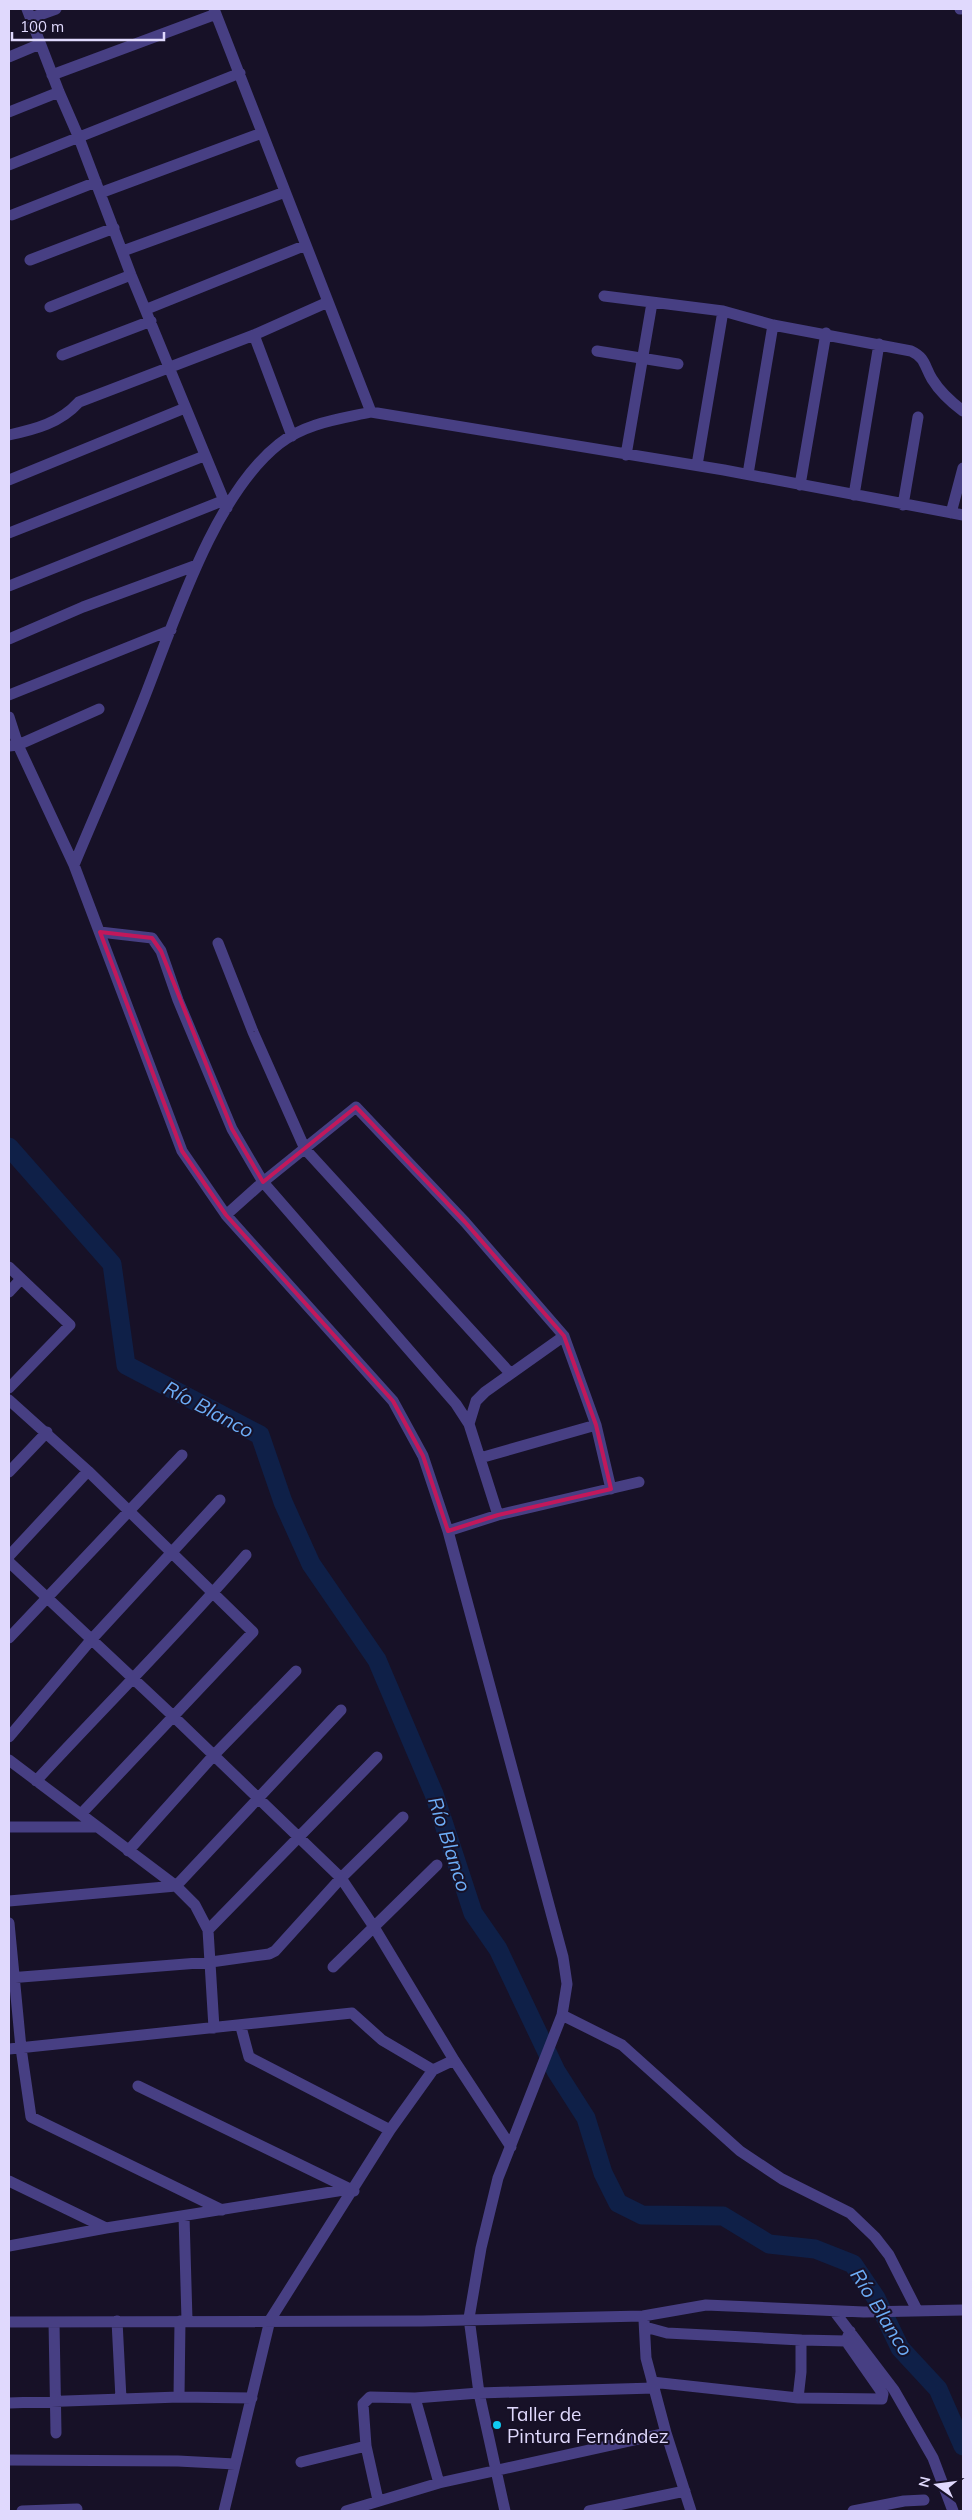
<svg xmlns="http://www.w3.org/2000/svg" width="972" height="2520" font-family="Mulish,sans-serif">
<style>
.lines{fill:none;stroke-linecap:round;stroke-linejoin:round}
.river{stroke:#0f2048;stroke-width:19}
.street{stroke:#473f83;stroke-width:11}
.marked{fill:none;stroke:#c2185b;stroke-width:4;stroke-linejoin:round}
.poi-dot{fill:#10caf2;stroke:#171127;stroke-width:2}
.labels{text-anchor:middle;dominant-baseline:central;stroke-width:4;stroke-linejoin:round;paint-order:stroke}
.poi-label{font-size:19px;fill:#e0d9fd;stroke:#171127;text-anchor:start}
.water-label{font-size:20px;font-style:italic;fill:#6dadf7;stroke:#171127}
</style>
<rect width="100%" height="100%" fill="#171127"/>
<g class="lines">
<!-- river -->
<path class="river" d="M 9,1147 L 112,1264 L 126,1365 L 260,1435 L 283,1502 L 311,1564 L 377,1660 L 434,1794 L 473,1913 L 498,1949 L 556,2071 L 586,2118 L 603,2173 L 618,2203 L 642,2215 L 723,2216 L 769,2244 L 815,2249 L 853,2264 L 876,2298 L 900,2348 L 938,2389 L 963,2446"/>
<!-- street -->
<path class="street" d="M 27,9 L 59,92 L 79,138 L 131,275 L 227,508
M 214,9 L 371,412
M 960,9 L 961,9
M 31,18 L 56,9
M 9,57 L 40,44
M 52,75 L 216,14
M 9,112 L 59,92
M 9,165 L 240,73
M 100,193 L 262,133
M 12,215 L 96,182
M 123,251 L 285,192
M 30,260 L 114,228
M 604,296 L 723,311 L 773,325 L 911,351 C 926,358 924,366 932,379 C 940,392 951,402 963,411
M 50,307 L 131,275
M 147,309 L 306,245
M 254,335 L 292,436
M 597,351 L 678,364
M 62,355 L 151,321
M 9,435 C 36,429 60,423 79,402 L 254,335 L 328,302
M 626,455 L 652,303
M 697,465 L 723,311
M 748,474 L 773,325
M 9,480 L 185,408
M 800,485 L 826,333
M 854,495 L 879,344
M 903,505 L 918,417
M 951,513 L 963,468
M 9,533 L 204,456
M 9,586 L 222,501
M 9,639 L 83,607 L 197,565
M 9,695 L 171,630
M 9,717 L 18,745 L 74,865 L 182,1151 L 226,1215 L 393,1401 L 423,1456 L 448,1531 L 563,1957 L 567,1984 L 562,2015 L 498,2178 L 481,2248 L 469,2318 L 479,2393 L 505,2511
M 9,746 L 18,745 L 99,709
M 74,865 C 97,810 121,756 143,701 C 174,623 213,496 279,444 C 305,423 340,419 371,412 L 724,470 L 963,515
M 100,932 L 152,938 L 161,951 L 178,1000 L 232,1129 L 263,1182 L 456,1404 L 469,1424 L 498,1515
M 218,943 L 253,1032 L 305,1149 L 510,1373
M 226,1215 L 263,1182 L 356,1107 L 465,1222 L 564,1336 L 596,1425 L 611,1489
M 9,1267 L 70,1325 L 9,1388
M 9,1292 L 21,1279
M 9,1400 L 88,1471 L 253,1632 L 81,1814
M 469,1424 L 476,1401 L 485,1392 L 564,1336
M 480,1458 L 596,1425
M 9,1472 L 47,1432
M 448,1531 L 498,1515 L 639,1482
M 9,1556 L 88,1471
M 9,1562 L 172,1715 L 341,1878 L 374,1927 L 454,2060 L 511,2147
M 9,1638 L 182,1455
M 9,1737 L 91,1640 L 220,1500
M 9,1760 L 176,1886 L 195,1905 L 208,1930 L 214,2028
M 36,1781 C 106,1705 179,1633 246,1555
M 9,1827 L 94,1827
M 128,1851 L 214,1755 L 296,1671
M 9,1901 L 176,1886 L 341,1710
M 9,1923 L 21,2048 L 31,2117 L 222,2210
M 208,1930 L 377,1757
M 333,1967 L 437,1865
M 9,1978 L 211,1962 L 269,1954 L 275,1951 L 341,1878 L 403,1817
M 562,2015 L 622,2045 L 740,2151 L 782,2179 L 850,2213 L 875,2237 L 889,2255 L 917,2310
M 241,2027 L 249,2057 L 390,2130
M 9,2049 L 352,2013 L 382,2040 L 433,2070
M 138,2086 L 350,2189
M 9,2181 L 106,2228
M 184,2216 L 187,2320
M 9,2246 L 106,2228 L 350,2189 L 354,2191
M 834,2311 L 894,2390 L 933,2458 L 953,2511
M 644,2320 L 646,2358 L 666,2433 L 691,2511
M 117,2321 L 121,2399
M 9,2322 L 422,2321 L 643,2316 L 706,2305 L 864,2312 L 963,2310
M 54,2322 L 56,2433
M 645,2327 L 667,2333 L 801,2340 L 801,2372 L 798,2398
M 801,2340 L 846,2341
M 652,2382 L 798,2398 L 882,2399 L 883,2394 L 846,2341 L 850,2331
M 179,2397 L 180,2321
M 9,2403 L 179,2397 L 252,2398
M 366,2446 L 378,2500
M 9,2460 L 178,2461 L 235,2464
M 301,2462 L 366,2446 L 363,2404 L 370,2397 L 415,2398
M 439,2483 L 415,2398 L 479,2393 L 654,2388
M 22,2511 L 77,2509
M 224,2511 L 270,2320 L 390,2130 L 433,2070 L 454,2060
M 346,2511 L 439,2483 L 666,2433
M 589,2511 L 685,2491
M 853,2511 L 904,2501 L 924,2500"/>
</g>
<!-- marked area -->
<path class="marked" d="M 100,932 L 152,938 L 161,951 L 232,1129 L 263,1182 L 356,1107 L 465,1222 L 564,1336 L 596,1425 L 611,1489 L 498,1515 L 448,1531 L 423,1456 L 393,1401 L 226,1215 L 182,1151 Z"/>
<!-- markers -->
<circle class="poi-dot" cx="497" cy="2425" r="5"/>
<g class="labels">
<!-- poi labels -->
<g class="poi-label">
<text x="507" y="2414">Taller de<tspan x="507" dy="22">Pintura Fernández</tspan></text>
</g>
<!-- water labels -->
<g class="water-label">
<text transform="translate(209 1409) rotate(28)">Río Blanco</text>
<text transform="translate(450 1844) rotate(72)">Río Blanco</text>
<text transform="translate(882 2312) rotate(58)">Río Blanco</text>
</g>
</g>
<!-- border -->
<rect width="972" height="2520" fill="none" stroke="#e0d9fd" stroke-width="20"/>
<!-- north arrow -->
<g transform="translate(937 2485) rotate(284)" stroke="#171127" stroke-width="4" paint-order="stroke">
<path d="M0-4L9 19L0 12L-9 19Z" fill="#e0d9fd"/>
<text y="-8" font-size="14" font-weight="bold" text-anchor="middle" fill="#e0d9fd">N</text>
</g>
<!-- scale -->
<path d="M12 32v8h152v-8" fill="none" stroke="#e0d9fd" stroke-width="2.5"/>
<text x="20" y="32" font-size="15" fill="#e0d9fd" stroke="#171127" stroke-width="4" paint-order="stroke">100 m</text>
</svg>
